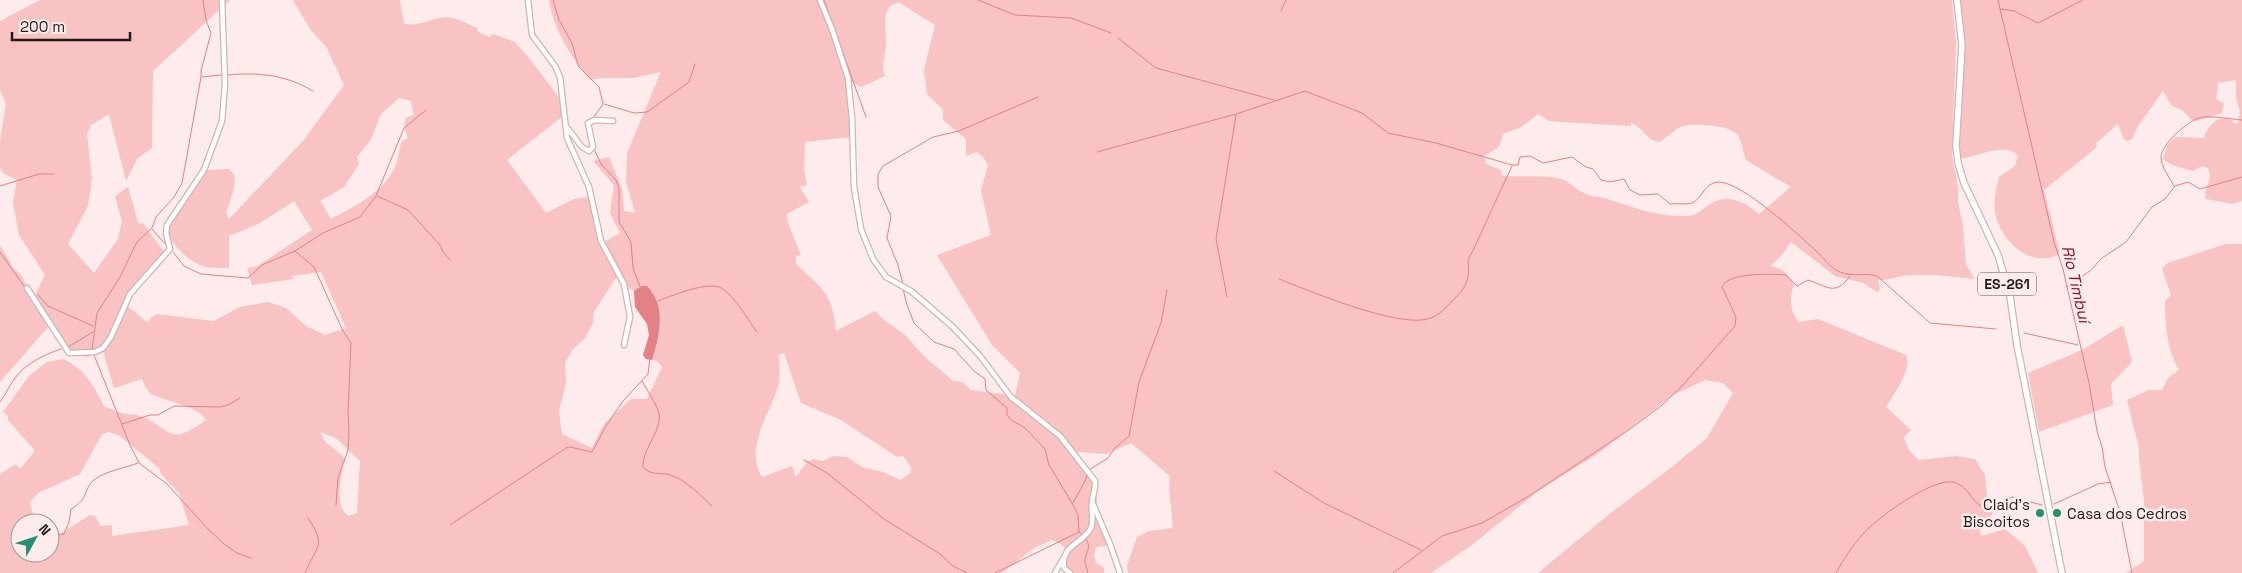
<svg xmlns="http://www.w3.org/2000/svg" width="2242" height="573" font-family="'Space Grotesk',sans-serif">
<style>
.green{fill:#f9c2c3;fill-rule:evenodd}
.water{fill:#e28286}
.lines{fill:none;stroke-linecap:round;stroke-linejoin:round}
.stream{stroke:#e28286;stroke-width:1}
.minor-casing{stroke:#d0b4b4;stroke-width:7}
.major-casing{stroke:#d0b4b4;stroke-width:8}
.minor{stroke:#fff;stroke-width:4.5}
.major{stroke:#fff;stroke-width:5.5}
.poi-dot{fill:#259170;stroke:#feecec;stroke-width:2}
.labels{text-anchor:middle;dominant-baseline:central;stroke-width:5;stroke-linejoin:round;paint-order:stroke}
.shield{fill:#feecec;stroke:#655959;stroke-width:1}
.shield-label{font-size:14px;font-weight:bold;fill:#241a1a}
.poi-label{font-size:15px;fill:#241a1a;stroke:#feecec;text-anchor:end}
.water-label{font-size:16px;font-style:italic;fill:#8c192d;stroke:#feecec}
</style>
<rect width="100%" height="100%" fill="#feecec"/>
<!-- green -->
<path class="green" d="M 40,0 L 230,0 L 153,71 L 152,148 L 137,159 L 126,181 L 109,114 L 91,125 L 87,134 L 92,179 L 88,206 L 68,244 L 94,273 L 118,239 L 122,221 L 115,196 L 128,187 L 138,222 L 139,224 L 143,223 L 164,252 L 152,270 L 125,304 L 147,322 L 156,314 L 214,321 L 240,307 L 268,302 L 286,308 L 306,326 L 325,335 L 346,328 L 321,272 L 292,276 L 294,279 L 252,285 L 247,268 L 256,267 L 312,230 L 294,201 L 260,223 L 229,236 L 229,268 C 222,268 213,268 206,267 C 190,264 166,240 165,224 L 207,170 L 229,169 C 242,179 229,200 226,213 L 229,219 L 303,141 L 344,85 L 327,48 L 310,29 L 293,0 L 400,0 L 404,24 C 418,26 426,21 439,18 C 453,15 465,23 477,28 L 478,32 L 490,37 L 493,34 L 515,42 L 530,59 L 560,99 L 563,116 L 507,160 L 546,213 L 574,199 L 589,197 L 591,199 L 599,245 L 620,233 L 610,213 L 614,185 L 593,161 L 609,157 L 622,189 L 624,211 L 635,213 L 626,181 L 627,153 L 661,72 L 633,78 L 601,78 L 590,80 C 572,59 553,28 549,0 L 1952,0 L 1956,42 L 1952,157 L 1958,186 L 1958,202 L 1963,226 L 1966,265 L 1975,279 C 1954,277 1933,274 1912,275 C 1901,275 1888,281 1878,280 L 1880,290 L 1877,292 L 1863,283 L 1835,276 L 1791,242 L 1781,256 L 1770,266 C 1787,270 1786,272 1794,285 C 1789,295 1790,314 1799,322 L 1818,319 L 1906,355 C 1912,371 1894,393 1886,407 L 1911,430 L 1904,437 C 1907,448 1910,453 1919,460 L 1956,456 L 1975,459 L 1985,475 L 1987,496 L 1994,506 L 1995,510 L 1980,531 L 1981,536 L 2005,529 L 2025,546 L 2038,573 L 1538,573 L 1608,515 L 1668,470 L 1707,438 L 1733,393 L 1723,383 L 1705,380 L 1673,395 L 1599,453 L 1538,491 L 1472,545 L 1431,573 L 1128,573 L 1127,566 L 1137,537 L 1149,531 L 1173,528 L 1169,487 L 1170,476 L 1131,443 L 1107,454 L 1078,452 L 1078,456 L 1097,484 L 1097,508 L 1110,535 L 1110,545 L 1096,547 L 1094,555 L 1096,563 L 1104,568 L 1104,573 L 1068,573 C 1058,559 1077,548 1052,540 L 1034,548 L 1002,573 L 0,573 L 0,474 L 16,464 L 20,469 L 35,451 L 8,420 L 8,416 L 3,412 L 29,376 L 47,362 L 64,359 C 87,372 92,383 104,406 C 111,409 119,413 126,414 C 130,415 134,414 137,415 C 173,427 166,449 206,420 C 197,404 163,402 150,393 C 146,389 144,384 142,379 L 114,388 L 103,351 L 88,357 L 71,355 L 35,295 L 45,275 L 19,235 L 13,202 L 17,180 L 4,174 L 0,168 L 0,141 L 6,104 L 0,89 L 0,21 ZM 898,2 L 935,25 L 924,70 L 927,94 L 943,110 L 943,120 L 966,139 L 966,156 L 977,152 L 984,158 L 988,165 L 981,191 L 991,235 L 937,255 L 992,345 L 1020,373 L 1014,401 L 1009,395 L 971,390 L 963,382 L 953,381 L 925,357 L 904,334 L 884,320 L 875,311 L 836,331 C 833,294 822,288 796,264 L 796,256 L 801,255 L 788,224 L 787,214 L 809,202 L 800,187 L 807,185 L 804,170 L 805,142 L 851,137 L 849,80 L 861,87 L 885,76 C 880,64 887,52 886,41 C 886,27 882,19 890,6 ZM 399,98 L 411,101 L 414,115 L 406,118 L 404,126 L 408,138 L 402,141 C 398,150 399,162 393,171 C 379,195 355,206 331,219 L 320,201 L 344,187 L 359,164 L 357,157 L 370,141 L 381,114 ZM 1538,114 L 1549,121 L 1560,122 L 1631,126 L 1631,123 C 1644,127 1646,141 1660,142 C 1667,137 1675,129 1683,126 C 1694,123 1729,125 1737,134 C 1742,140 1743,153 1746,160 L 1791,187 L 1759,214 C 1746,202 1727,193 1710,204 C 1697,213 1697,217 1679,216 C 1652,216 1625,204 1600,197 C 1577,196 1573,181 1558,178 C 1541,175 1521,177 1503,176 L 1501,170 L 1486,164 L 1484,156 L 1499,147 L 1503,134 L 1521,127 ZM 617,276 L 620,282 L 634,291 L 642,286 C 669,307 661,331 652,360 L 657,361 L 662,367 L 647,399 L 631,399 L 604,424 L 592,448 L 562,434 L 559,411 L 566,382 L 565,363 L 573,349 L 585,338 L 593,323 L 594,312 ZM 784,353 L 801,403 L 841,420 L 897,457 L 903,456 L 911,467 L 911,473 L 900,480 L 883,472 L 862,467 L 847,457 L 833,456 L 823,461 L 813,459 L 807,462 L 796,477 L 792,466 L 762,477 C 744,448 770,414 778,386 C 781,377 779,364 779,355 ZM 109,432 L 120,436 L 159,468 L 161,474 L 179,493 L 189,525 L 112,536 L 112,525 L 100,526 L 95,516 L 90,515 L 60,534 L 50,535 L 50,553 L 20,553 L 20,523 L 35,523 L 30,502 L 38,493 L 80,474 L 102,434 ZM 321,432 L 337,439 L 360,461 L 357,513 L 349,516 C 333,508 341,474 345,460 C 339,448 322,445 321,432 Z
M 1959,0 L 2242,0 L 2242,201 L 2232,204 L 2206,199 C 2203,188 2214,180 2208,168 L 2202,166 L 2193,171 L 2172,165 L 2163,159 L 2168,144 L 2176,137 L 2204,138 C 2206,130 2215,118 2224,118 C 2229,117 2232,122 2236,124 L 2238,123 L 2240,111 L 2236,98 L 2236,80 L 2218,83 L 2216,99 L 2224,104 L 2222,113 L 2197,121 L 2193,121 L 2182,110 L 2172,106 L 2163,91 L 2138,126 L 2132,139 L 2127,141 L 2124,139 L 2118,124 L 2096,143 L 2097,147 L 2044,190 L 2060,254 C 2030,269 2001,242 1995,212 C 1993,201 1997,187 1999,177 L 2015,166 L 2018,156 C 2006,141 1974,158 1959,159 C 1957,133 1962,107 1963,81 C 1964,54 1962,27 1959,0 Z
M 2226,244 L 2242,244 L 2242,573 L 2126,573 L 2144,561 L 2144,501 L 2139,459 L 2139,448 L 2127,400 L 2149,390 L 2162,390 L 2168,378 L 2179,370 C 2167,349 2165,325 2165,301 L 2171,295 L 2162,268 L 2168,263 Z
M 0,245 L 13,268 L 21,275 L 41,315 L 49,326 L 0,382 Z
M 2123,325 L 2132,362 L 2111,384 L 2113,405 L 2039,432 L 2028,373 L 2082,350 Z"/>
<!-- water -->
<path class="water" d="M 642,286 L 647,286 C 667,308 660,334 652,360 L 646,359 L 643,355 L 649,335 L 647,324 L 635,307 L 634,291 Z"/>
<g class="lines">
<!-- stream -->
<path class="stream" d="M 553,0 L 559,20 L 572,43 L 577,62 L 579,67 L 599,87 L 603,104
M 824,0 L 866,117
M 978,0 L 1015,15 L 1071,18 L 1111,33
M 1998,0 L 2054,242 L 2063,269 L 2089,383 L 2097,431 L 2102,447 L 2105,467 L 2120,512 L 2132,573
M 2000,9 L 2014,11 L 2038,23 L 2083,0
M 1281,11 L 1286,0
M 1118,38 L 1156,68 L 1274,100
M 228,75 C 260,72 286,75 313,91
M 202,77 L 221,75
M 604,104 L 634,113 L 647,112 L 689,82 L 695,64
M 594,117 L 603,104
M 590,125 L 594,140
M 594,149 L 601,164 L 616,180 L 619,188 L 619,222 L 631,242 L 633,268 L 640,287
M 1097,152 L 1236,114 L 1305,91 L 1362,113 L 1388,133 L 1436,143 L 1512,165 L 1518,165 L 1520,157 L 1530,156 L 1543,163 L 1572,157 L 1586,167 L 1593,169 L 1601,180 L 1610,182 L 1624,179 L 1630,190 L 1640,195 L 1658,194 L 1670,204 C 1677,203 1686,205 1692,203 C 1703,198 1704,183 1718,182 C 1741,181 1799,235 1817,252 C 1823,257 1829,266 1836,270 C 1849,278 1863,272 1877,276 L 1930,323 L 1996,329
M 0,186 L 39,174 L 54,174
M 2174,186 C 2170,178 2161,167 2161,157 C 2161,144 2190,119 2202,117 C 2215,116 2230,119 2242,120
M 377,196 L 408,210 L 440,245 L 443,252 L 451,261
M 152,229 L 168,247
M 295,251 L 314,267 L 342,329 L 351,343 L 348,411 L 349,435 L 348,450 L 338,478 L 336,505
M 0,252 L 24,286
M 173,252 L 184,266 L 201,274 L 248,278 L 262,265 L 295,251 L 323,233 L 360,217 L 376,196 L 404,128 L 426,110
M 1279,279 C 1310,291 1402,330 1431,318 C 1439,315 1446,308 1452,301 C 1466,287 1470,282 1468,261 L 1512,166
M 903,284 L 898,265 L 887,238 L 891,216 L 878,187 L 878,174 L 883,166 L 933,137 L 959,131 L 1038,97
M 2066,287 L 2090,271 L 2102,258 L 2126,242 L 2152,207 L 2165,199 L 2175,186 L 2188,182 L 2200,189 L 2242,177
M 903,288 L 906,302 L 914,323 L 934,342 L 954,349 L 974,371 L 985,379 L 986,390 L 1007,408 L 1007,415 L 1011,420 L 1025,428 L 1045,449 L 1049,465 L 1072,503 L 1078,515 L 1079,532 L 1083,536
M 38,295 L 48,306 L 93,326
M 1227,297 L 1216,239 L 1236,115
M 655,302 C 669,297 710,279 723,289 C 737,299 747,319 757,332
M 2024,333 L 2078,345
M 68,347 L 93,332
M 92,349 L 97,313 L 120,277 L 137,242 L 152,228 L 156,217 L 174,197 L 182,183 L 201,77 L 201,71 L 211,33 L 206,20 L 203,0
M 94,355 L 130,445 L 139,463 L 167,484 L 208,529 L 223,543 L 237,553 L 251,558
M 642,381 C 647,390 654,400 658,410 C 665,429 642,447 643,467 C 651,477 663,471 673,476 C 688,482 700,495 712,506
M 0,402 C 6,394 9,386 15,378 C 25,364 45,354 61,349
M 122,424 L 150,415 L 158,415 L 174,406 L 220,407 L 228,405 L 240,398
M 804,460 L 827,473 L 884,519 L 940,554 L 953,566 L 967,573
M 1089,470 L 1108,458 L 1115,448 L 1129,436 L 1139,382 L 1161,323 L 1167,290
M 1274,471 L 1324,503 L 1421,550
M 1073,503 L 1086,479 L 1087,473
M 2054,504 L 2098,484 L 2111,482
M 450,525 L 566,448 L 570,447 L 592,452 L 606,426 L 623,401 L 648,374 L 650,358
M 50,535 L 64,534 L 69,522 L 71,509 C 90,498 82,491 94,480 C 105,471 125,468 138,463
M 1086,539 C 1092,548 1086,551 1085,560 C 1085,564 1087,569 1088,573
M 305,573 C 317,544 327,547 308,518
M 995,573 L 1079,532
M 1393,573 L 1442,536 L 1482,523 L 1529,496 L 1630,429 L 1661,406 L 1682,386 L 1735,326 L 1736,317 L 1722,287 C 1728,272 1771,274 1786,275 L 1797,286 L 1808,280 C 1827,286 1835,297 1850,276
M 1836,573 C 1844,559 1852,546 1862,535 C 1875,519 1932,478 1953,482 C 1967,485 1970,499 1981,506 L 1989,506 L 2012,497 L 2042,505"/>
<defs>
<path id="minor" d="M 528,0 L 532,35 L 555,66 L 560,77 L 567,138 L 589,187 L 601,241 L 624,284 L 630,317 L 624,345
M 820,0 L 832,29 L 848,78 L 852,119 L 854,187 L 861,229 L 873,259 L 886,277 L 911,291 L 953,327 L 980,356 L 1011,397 L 1060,436 L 1095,481 C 1096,489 1092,496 1092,504 C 1091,512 1094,521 1091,528 C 1083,544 1060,545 1064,568 L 1070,573
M 566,126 L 582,147 L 589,151 L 593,147 L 588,123 L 595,120 L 613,121
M 27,288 L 69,353 L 95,352 L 103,348 L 111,337 L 130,294 L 170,249 L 166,233 L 167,225 L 204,170 L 222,121 L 225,84 L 222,0
M 1093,504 L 1110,544 L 1120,573
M 1055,573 L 1063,559"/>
<path id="major" d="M 1957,0 L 1962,45 L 1956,146 L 1958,163 L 1964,183 L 1998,255 L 2010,296 L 2017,345 L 2062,573"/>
</defs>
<!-- minor casing -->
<use href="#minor" class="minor-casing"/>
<!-- major casing -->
<use href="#major" class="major-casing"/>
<!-- minor -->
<use href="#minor" class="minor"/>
<!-- major -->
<use href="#major" class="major"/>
</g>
<!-- markers -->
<g class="poi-dot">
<circle cx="2040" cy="513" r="5"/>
<circle cx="2057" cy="513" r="5"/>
</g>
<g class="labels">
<!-- shield labels -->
<rect class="shield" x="1978" y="272.5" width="58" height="23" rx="4"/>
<g class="shield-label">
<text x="2007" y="284">ES-261</text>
</g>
<!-- poi labels -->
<g class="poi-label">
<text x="2030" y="504">Claid's<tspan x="2030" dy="17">Biscoitos</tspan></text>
<text x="2067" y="513" text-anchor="start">Casa dos Cedros</text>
</g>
<!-- water labels -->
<g class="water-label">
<text transform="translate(2076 284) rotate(77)">Rio Timbuí</text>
</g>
</g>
<!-- north arrow -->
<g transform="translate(35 538) rotate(50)"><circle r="24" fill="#feecec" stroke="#a79898"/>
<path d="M0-4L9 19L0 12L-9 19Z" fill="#259170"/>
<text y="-8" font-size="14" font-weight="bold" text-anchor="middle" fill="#241a1a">N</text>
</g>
<!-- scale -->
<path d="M12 32v8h118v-8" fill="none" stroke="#241a1a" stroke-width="2.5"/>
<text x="20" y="32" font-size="15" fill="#241a1a" stroke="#feecec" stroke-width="4" paint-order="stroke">200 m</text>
</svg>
